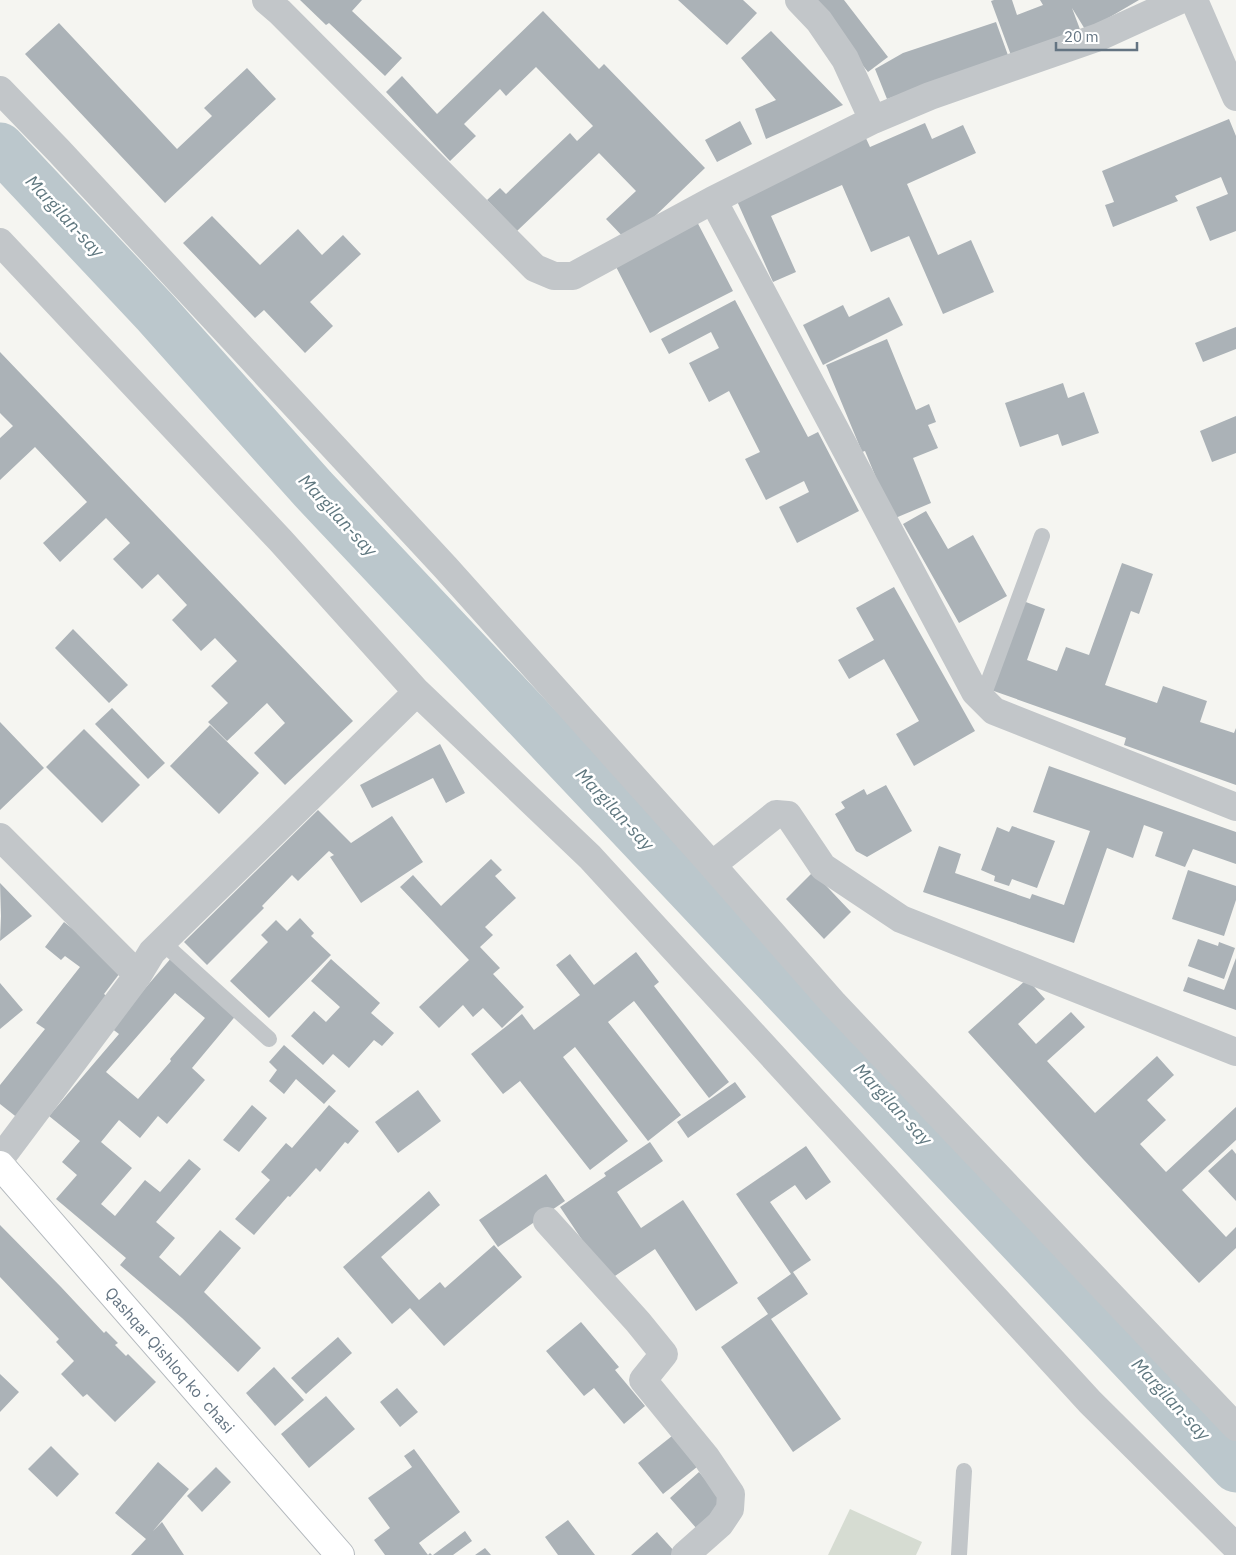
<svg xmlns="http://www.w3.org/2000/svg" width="1236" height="1555" font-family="'IBM Plex Sans',sans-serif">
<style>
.green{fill:#d6dcd2}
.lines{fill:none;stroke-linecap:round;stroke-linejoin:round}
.river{stroke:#bbc7cc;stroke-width:49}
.building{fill:#abb2b7;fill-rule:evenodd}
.secondary-casing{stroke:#b4b9be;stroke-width:30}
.lane{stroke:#c2c6c9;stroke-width:16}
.street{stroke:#c2c6c9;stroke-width:28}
.secondary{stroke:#fff;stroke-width:28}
.labels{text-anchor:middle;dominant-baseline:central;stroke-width:5;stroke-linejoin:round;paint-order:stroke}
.street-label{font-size:16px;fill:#647482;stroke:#fff}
.water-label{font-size:18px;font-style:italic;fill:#5f777f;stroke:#fff}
</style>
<rect width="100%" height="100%" fill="#f5f5f1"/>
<!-- green -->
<path class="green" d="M 850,1509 L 922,1542 L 916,1555 L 828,1555 Z"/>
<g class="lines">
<!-- river -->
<path class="river" d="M 0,147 L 155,312 L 313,489 L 1236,1468"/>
</g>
<!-- building -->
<path class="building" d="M 300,0 L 362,0 L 352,11 L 402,58 L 385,76 L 329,23 L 326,25 Z
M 678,0 L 743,0 L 757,13 L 727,45 Z
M 811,0 L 844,0 L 888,57 L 868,72 Z
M 994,0 L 1012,0 L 1017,15 L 1043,5 L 1040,0 L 1139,0 L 1086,31 L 1072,8 L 1081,32 L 1012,58 L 991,1 Z
M 543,11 L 599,69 L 604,64 L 705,168 L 628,242 L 606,219 L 636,191 L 599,153 L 517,231 L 487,200 L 500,188 L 506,194 L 570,133 L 577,141 L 593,126 L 536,67 L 506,96 L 500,89 L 464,124 L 476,136 L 450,161 L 386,92 L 402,76 L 437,114 Z
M 996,22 L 1009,58 L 887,99 L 875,69 L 903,53 Z
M 59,23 L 177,149 L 212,116 L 204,108 L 247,68 L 276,99 L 165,203 L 25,54 Z
M 771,31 L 843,105 L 766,139 L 755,109 L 776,100 L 741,58 Z
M 1229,119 L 1236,136 L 1236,231 L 1210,241 L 1196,207 L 1228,194 L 1221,177 L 1175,196 L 1178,201 L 1113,227 L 1105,205 L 1114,202 L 1102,171 Z
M 740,121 L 752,144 L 717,162 L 705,140 Z
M 925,123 L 932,139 L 963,125 L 976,153 L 907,184 L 938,255 L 971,240 L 994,292 L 943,314 L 909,236 L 871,252 L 842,185 L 771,216 L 796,272 L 773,282 L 733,192 L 864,134 L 870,147 Z
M 693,214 L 733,291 L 650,333 L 611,257 Z
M 212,216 L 260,265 L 298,229 L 322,255 L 343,235 L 361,254 L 310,302 L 333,326 L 305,353 L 264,310 L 255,318 L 183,243 Z
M 889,297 L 903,325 L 823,365 L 803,325 L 843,305 L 849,317 Z
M 735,300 L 808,437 L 818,432 L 859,511 L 797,543 L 779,507 L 809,492 L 804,481 L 766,500 L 745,459 L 760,452 L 729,391 L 709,402 L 689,363 L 719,348 L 711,332 L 669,354 L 661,339 Z
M 1236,327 L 1236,349 L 1203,362 L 1195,343 Z
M 887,339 L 916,410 L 929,404 L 936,422 L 928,425 L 938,448 L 913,458 L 931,503 L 893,519 L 865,451 L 862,452 L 826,365 Z
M 0,352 L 353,721 L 285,785 L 254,753 L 285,723 L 267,703 L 227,741 L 208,722 L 228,703 L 211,686 L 237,661 L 215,638 L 201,651 L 172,620 L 187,605 L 158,574 L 142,589 L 113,559 L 130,543 L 106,518 L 60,562 L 43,543 L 87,502 L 35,447 L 0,480 L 0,438 L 13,426 L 0,413 Z
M 1063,383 L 1068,398 L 1084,392 L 1099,433 L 1062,446 L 1058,434 L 1020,447 L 1005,403 Z
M 1236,416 L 1236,453 L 1212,462 L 1200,431 Z
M 926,511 L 948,549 L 973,535 L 1007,596 L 959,623 L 903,524 Z
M 1122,563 L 1153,574 L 1139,614 L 1131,611 L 1105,685 L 1157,703 L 1163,686 L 1207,701 L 1200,722 L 1234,733 L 1236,728 L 1236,785 L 1124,745 L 1126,738 L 991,690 L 1023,601 L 1045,609 L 1027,660 L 1057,671 L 1066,647 L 1089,655 Z
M 894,587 L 975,731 L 914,766 L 896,734 L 919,721 L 884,659 L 849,679 L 838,660 L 874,640 L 856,608 Z
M 73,629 L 128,685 L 109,703 L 55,648 Z
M 112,708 L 165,763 L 148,779 L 95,724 Z
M 0,722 L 44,768 L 0,810 Z
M 210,725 L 259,773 L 219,814 L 170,766 Z
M 84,729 L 140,785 L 102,823 L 46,767 Z
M 440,744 L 465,793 L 446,803 L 433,778 L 372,808 L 360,785 Z
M 1049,766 L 1236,832 L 1236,864 L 1193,849 L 1185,867 L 1155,856 L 1163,832 L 1144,825 L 1133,858 L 1107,848 L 1074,943 L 923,892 L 939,846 L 961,854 L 955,873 L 1030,899 L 1032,894 L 1064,905 L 1090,831 L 1033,812 Z
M 886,785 L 912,831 L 867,857 L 856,851 L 835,814 L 845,808 L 841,802 L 864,789 L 867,795 Z
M 318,810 L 351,843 L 392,816 L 423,862 L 361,903 L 330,857 L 334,855 L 329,851 L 298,881 L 292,875 L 262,906 L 264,908 L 207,965 L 184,942 Z
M 1012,826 L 1055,841 L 1037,888 L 1012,879 L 1009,886 L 994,881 L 995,876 L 981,870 L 997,827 L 1009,832 Z
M 491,859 L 502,870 L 495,876 L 516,898 L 485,927 L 493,935 L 480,947 L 500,968 L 493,974 L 524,1007 L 502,1028 L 483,1008 L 473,1017 L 463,1005 L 439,1028 L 419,1007 L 469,960 L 400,887 L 413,875 L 441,906 Z
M 1188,870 L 1236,886 L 1236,900 L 1224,936 L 1172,919 Z
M 813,872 L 851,912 L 824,939 L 786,899 Z
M 0,883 L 32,916 L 0,941 L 1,916 Z
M 300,918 L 314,933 L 311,936 L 331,955 L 269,1018 L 230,981 L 268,942 L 261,935 L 276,920 L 287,931 Z
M 64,922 L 123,969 L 104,994 L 113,1001 L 19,1119 L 0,1104 L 0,1085 L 45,1029 L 36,1023 L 80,967 L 65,956 L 61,960 L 45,947 Z
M 1198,939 L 1218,946 L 1219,942 L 1235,948 L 1224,979 L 1188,966 Z
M 636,952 L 659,982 L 654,986 L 729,1082 L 709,1098 L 634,1001 L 608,1022 L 681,1115 L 648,1141 L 575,1047 L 563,1057 L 628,1141 L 590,1170 L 520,1081 L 503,1094 L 471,1054 L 522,1014 L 534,1030 L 580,995 L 556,965 L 570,954 L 594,985 Z
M 172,957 L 238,1013 L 192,1068 L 205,1080 L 167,1124 L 158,1116 L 140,1138 L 119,1120 L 101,1142 L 132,1168 L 101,1204 L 115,1216 L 145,1180 L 160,1192 L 189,1159 L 201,1169 L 156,1222 L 175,1238 L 159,1257 L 180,1276 L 220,1230 L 241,1248 L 204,1292 L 261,1348 L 238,1372 L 182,1318 L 120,1265 L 126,1258 L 56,1199 L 77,1175 L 62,1162 L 80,1141 L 49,1116 L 119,1034 L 111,1028 ZM 175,993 L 205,1018 L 170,1059 L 171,1061 L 138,1099 L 106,1072 Z
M 1236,958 L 1236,1010 L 1183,991 L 1188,977 L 1224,990 Z
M 331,959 L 380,1003 L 371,1013 L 394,1033 L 382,1046 L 374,1040 L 349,1068 L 333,1054 L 323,1065 L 291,1036 L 314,1011 L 326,1022 L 340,1007 L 311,981 Z
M 1027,979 L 1045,999 L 1018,1024 L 1036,1044 L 1071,1012 L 1085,1027 L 1047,1061 L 1095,1113 L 1157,1056 L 1174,1075 L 1147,1100 L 1166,1120 L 1140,1144 L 1166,1172 L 1236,1107 L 1236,1140 L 1182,1190 L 1226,1237 L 1236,1227 L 1236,1248 L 1199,1283 L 1083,1159 L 968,1032 Z
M 0,983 L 23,1010 L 0,1029 Z
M 284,1045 L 336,1091 L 324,1104 L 296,1079 L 284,1094 L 269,1081 L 277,1070 L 269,1062 Z
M 735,1082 L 746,1097 L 688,1138 L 677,1122 Z
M 418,1090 L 441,1121 L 398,1153 L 375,1122 Z
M 252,1105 L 267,1118 L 239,1152 L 223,1140 Z
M 329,1105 L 359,1131 L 348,1144 L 345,1142 L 320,1172 L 316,1168 L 290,1197 L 288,1196 L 254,1235 L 235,1219 L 270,1180 L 261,1172 L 286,1143 L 292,1148 Z
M 650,1142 L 663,1161 L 617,1192 L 641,1228 L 683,1200 L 738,1283 L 696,1311 L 655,1249 L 609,1280 L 560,1207 L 606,1176 L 604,1173 Z
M 806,1146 L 831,1182 L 806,1200 L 795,1185 L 770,1202 L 811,1260 L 793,1272 L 808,1294 L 771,1319 L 841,1419 L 793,1452 L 721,1347 L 768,1314 L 757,1298 L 791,1274 L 736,1194 Z
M 1232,1149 L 1236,1154 L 1236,1201 L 1208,1171 Z
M 546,1174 L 565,1201 L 498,1247 L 479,1220 Z
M 429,1191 L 440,1205 L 381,1257 L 419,1300 L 440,1282 L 445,1288 L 494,1245 L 522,1277 L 444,1346 L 410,1308 L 392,1324 L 343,1267 Z
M 0,1225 L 61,1287 L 104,1333 L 106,1331 L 118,1343 L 115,1345 L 126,1356 L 128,1354 L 156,1382 L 115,1422 L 87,1394 L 83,1397 L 61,1374 L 74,1361 L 56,1342 L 59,1339 L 0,1277 Z
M 581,1322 L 619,1367 L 615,1370 L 645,1406 L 624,1424 L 594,1388 L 584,1396 L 546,1351 Z
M 338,1337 L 352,1353 L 306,1394 L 291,1378 Z
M 274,1367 L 304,1400 L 275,1426 L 246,1393 Z
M 0,1374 L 19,1392 L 0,1412 Z
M 397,1388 L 418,1412 L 400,1427 L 380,1402 Z
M 326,1396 L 355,1429 L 309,1468 L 281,1434 Z
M 672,1436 L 697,1467 L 663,1494 L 638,1463 Z
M 51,1446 L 79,1474 L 57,1497 L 28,1469 Z
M 414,1449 L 460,1512 L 419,1543 L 428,1555 L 430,1553 L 432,1555 L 385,1555 L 374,1540 L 390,1528 L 368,1498 L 412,1467 L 404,1456 Z
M 158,1462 L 189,1489 L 153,1531 L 162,1522 L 184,1555 L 131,1555 L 146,1539 L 115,1513 Z
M 216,1467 L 231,1482 L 202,1512 L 187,1496 Z
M 699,1472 L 726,1504 L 697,1529 L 670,1498 Z
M 568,1520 L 595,1555 L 558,1555 L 545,1537 Z
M 465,1531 L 472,1541 L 453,1555 L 433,1555 Z
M 657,1532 L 675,1552 L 671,1555 L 631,1555 Z
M 485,1548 L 491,1555 L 475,1555 Z"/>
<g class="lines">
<defs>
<path id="secondary" d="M 0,1165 L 340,1555"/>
</defs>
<!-- secondary casing -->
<use href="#secondary" class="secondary-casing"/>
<!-- lane -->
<path class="lane" d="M 982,699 L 1042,536
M 162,942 L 269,1039
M 959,1555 L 964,1471"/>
<!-- street -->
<path class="street" d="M 266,0 L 280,12 L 535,268 L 554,276 L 573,276 L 713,200 L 873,120 L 930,96 L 1099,37 L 1180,0
M 799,0 L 819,21 L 845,59 L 873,120
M 1194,0 L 1236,97
M 0,90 L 59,151 L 446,568 L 712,865
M 713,200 L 975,692 L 994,711 L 1236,807
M 0,242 L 281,541 L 417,692 L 590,857 L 1090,1402 L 1236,1547
M 0,837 L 138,975
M 1236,1052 L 901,919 L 823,867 L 788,815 L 776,814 L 712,865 L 834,1004 L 1236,1427
M 0,1159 L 138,975 L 152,952 L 417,692
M 547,1221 L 638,1322 L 664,1354 L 643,1380 L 706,1457 L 731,1494 L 730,1509 L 720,1524 L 685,1555"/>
<!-- secondary -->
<use href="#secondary" class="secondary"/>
</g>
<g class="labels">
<!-- street labels -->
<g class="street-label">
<text transform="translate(170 1360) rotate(49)">Qashqar Qishloq koʻchasi</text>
</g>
<!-- water labels -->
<g class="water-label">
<text transform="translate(65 216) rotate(47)">Margilan-say</text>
<text transform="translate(338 515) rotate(47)">Margilan-say</text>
<text transform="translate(615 809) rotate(47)">Margilan-say</text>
<text transform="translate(893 1104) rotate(47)">Margilan-say</text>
<text transform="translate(1171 1399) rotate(47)">Margilan-say</text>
</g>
</g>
<!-- scale -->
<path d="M1056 42v8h81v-8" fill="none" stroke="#647482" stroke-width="2.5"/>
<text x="1064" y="42" font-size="15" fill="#647482" stroke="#ffffff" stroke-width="4" paint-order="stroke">20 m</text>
</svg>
